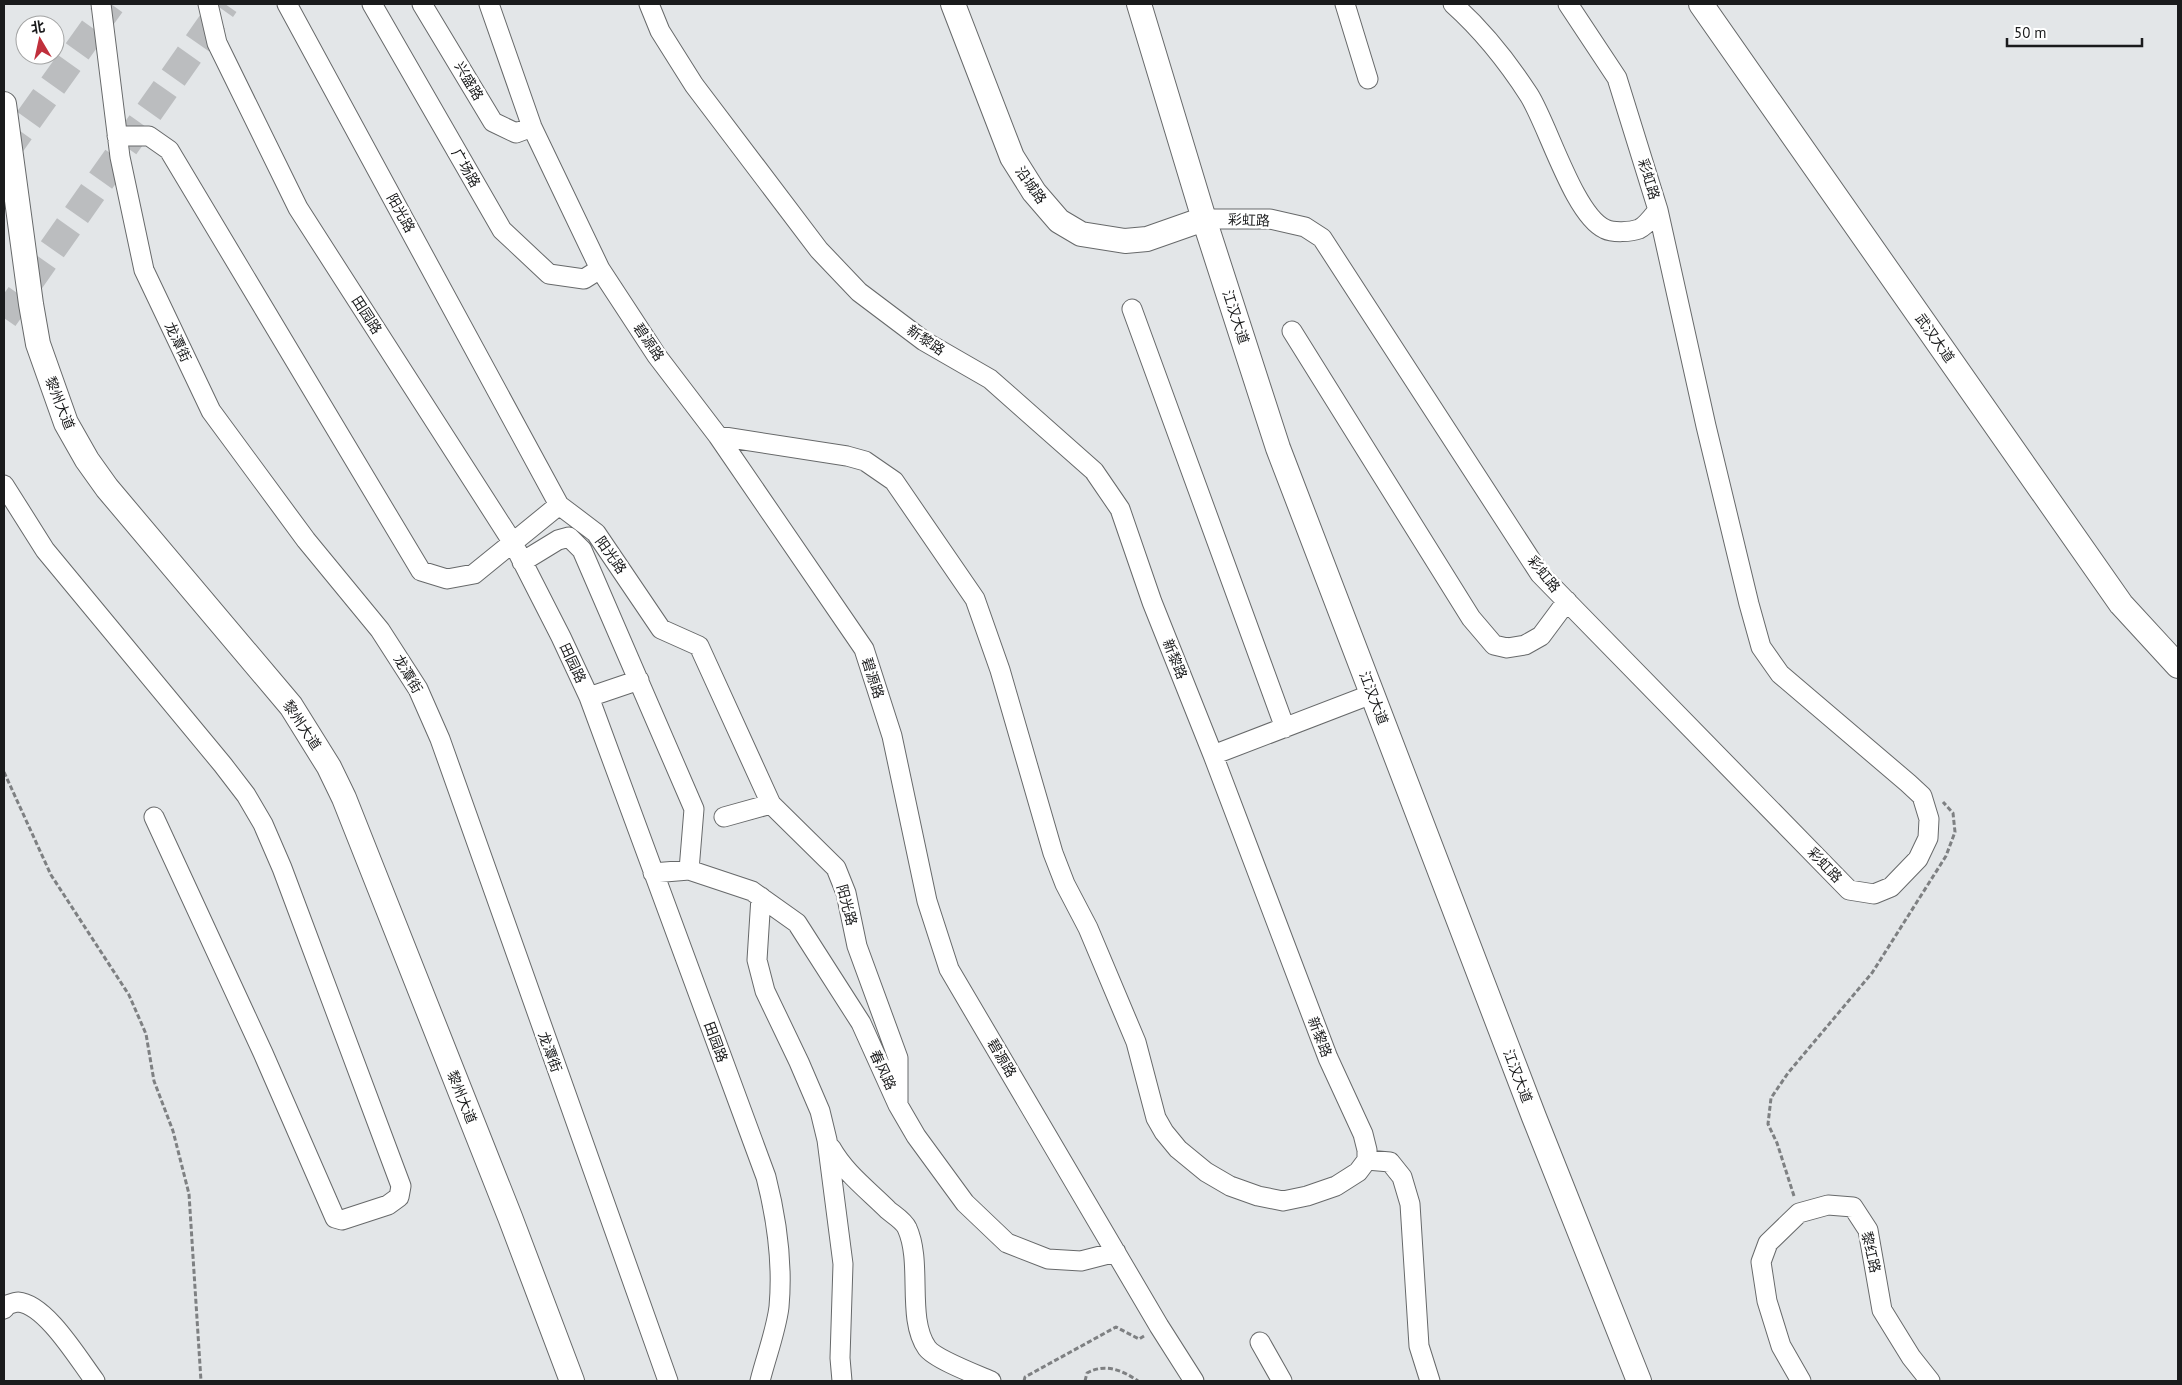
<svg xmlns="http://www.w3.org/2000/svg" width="2182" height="1385" font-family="'PT Sans','Noto Sans SC',sans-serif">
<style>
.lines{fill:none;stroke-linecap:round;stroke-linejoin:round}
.highway-tunnel{stroke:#bbbdbf;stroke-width:28;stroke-dasharray:28 14;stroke-linecap:butt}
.minor-casing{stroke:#67696a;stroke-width:21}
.major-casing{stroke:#67696a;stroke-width:26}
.path{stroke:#7e8082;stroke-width:3;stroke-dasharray:5 2.5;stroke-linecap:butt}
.minor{stroke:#fff;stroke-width:19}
.major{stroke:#fff;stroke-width:24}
.labels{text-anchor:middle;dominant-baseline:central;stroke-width:5;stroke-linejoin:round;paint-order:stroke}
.street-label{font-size:14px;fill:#1a1b1c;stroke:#fff}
</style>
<rect width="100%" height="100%" fill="#e3e6e8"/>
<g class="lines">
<!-- highway-tunnel -->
<path class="highway-tunnel" d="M 4,154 L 111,4
M 4,318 L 225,4"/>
<defs>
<path id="minor" d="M 101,4 L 120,157 L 144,270 L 211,411 L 306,540 L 380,630 L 418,689 L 440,739 L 668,1381
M 208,4 L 217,43 L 298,208 L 513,543 L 561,637 L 589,697 L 766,1177 C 777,1220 783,1263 779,1307 C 776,1331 766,1357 760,1381
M 287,4 L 559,505 L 596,533 L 661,629 L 699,646 L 771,804 L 836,868 L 846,893 L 857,946 L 898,1058 L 898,1105
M 372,4 L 502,230 L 549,274 L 584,279 L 600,269
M 422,4 L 493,122 L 516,133 L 532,127
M 489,4 L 532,127 L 600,269 L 657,356 L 718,436 L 864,649 L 892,736 L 927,901 L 949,969 L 1159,1326 L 1194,1381
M 649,4 L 660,31 L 694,85 L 819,250 L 859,292 L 924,341 L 990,379 L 1094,471 L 1120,509 L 1152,602 L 1213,755 L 1328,1058 L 1363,1134 L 1367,1150 L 1367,1160 L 1358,1172 L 1336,1186 L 1307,1196 L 1283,1201 L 1258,1196 L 1230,1186 L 1206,1172 L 1178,1149 L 1164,1132 L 1156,1118 L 1136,1042 L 1088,928 L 1065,884 L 1053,853 L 1000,670 L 975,599 L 894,481 L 865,461 L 847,456 L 718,436
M 1345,4 L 1368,79
M 1453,4 C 1482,30 1507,61 1529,95 C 1548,125 1574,215 1605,229 C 1613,233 1631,232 1639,229 C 1646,226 1653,216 1658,210
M 117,136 L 149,136 L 169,150 L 421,571 L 447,579 L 474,574 L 559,505
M 1204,219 L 1270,219 L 1305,227 L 1322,238 L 1540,574 L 1849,890 L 1874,894 L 1891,887 L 1918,859 L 1928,838 L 1929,819 L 1922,796 L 1908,783 L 1780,674 L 1761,647 L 1749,604 L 1706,426 L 1658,210 L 1617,78 L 1568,4
M 1132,309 L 1285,728
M 1292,331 L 1471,618 L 1494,645 L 1507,648 L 1525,645 L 1541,636 L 1567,601
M 4,485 L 45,550 L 223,765 L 246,795 L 263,824 L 282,868 L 401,1186 L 399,1197 L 388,1205 L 342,1220 L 335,1218 L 263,1053 L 154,817
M 522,562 L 558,540 L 569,537 L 582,550 L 694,809 L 689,870
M 589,697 L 639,680
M 1213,755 L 1372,694
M 724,817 L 771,804
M 653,873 L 689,870 L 752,891 L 797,923 L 861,1023 L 898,1105 L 916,1136 L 965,1203 L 1007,1243 L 1048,1259 L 1081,1261 L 1116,1252
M 761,897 L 757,960 L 765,991 L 799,1062 L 820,1111 L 827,1140 L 843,1264 L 840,1358 L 842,1381
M 831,1148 C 845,1173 868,1190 888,1210 C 894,1215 904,1221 907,1228 C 923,1263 906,1318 927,1348 C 935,1359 977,1375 991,1381
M 1367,1160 L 1390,1162 L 1402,1177 L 1410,1204 L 1419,1346 L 1430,1381
M 4,1309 L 7,1305 C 10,1304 15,1302 18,1302 C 46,1304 79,1360 95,1381
M 1260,1342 L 1282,1381
M 1801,1381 L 1781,1346 L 1767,1301 L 1761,1262 L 1768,1243 L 1799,1213 L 1828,1205 L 1853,1207 L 1868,1230 L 1882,1310 L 1911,1357 L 1930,1381"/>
<path id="major" d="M 953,4 L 1012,157 L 1034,192 L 1059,221 L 1081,234 L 1125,241 L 1147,239 L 1204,219
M 1139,4 L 1204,219 L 1278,448 L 1534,1117 L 1639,1381
M 1701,4 L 2121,604 L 2178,666
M 4,104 L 31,304 L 38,344 L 66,423 L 87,460 L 107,488 L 291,706 L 329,767 L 344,798 L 510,1217 L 572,1381"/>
</defs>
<!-- minor casing -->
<use href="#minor" class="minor-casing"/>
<!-- major casing -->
<use href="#major" class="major-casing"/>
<!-- path -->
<path class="path" d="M 4,772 L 51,875 L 129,995 L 146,1034 L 154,1081 L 173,1131 L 189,1194 L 201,1381
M 1794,1196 L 1777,1143 L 1768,1124 L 1771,1098 L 1788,1073 L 1872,973 L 1946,856 L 1955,832 L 1953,813 L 1943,802
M 1024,1381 L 1025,1377 L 1116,1327 L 1139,1339 L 1144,1336
M 1085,1381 L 1087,1373 C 1105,1363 1122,1370 1138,1381"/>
<!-- minor -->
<use href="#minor" class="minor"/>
<!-- major -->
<use href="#major" class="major"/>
</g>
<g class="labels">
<!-- street labels -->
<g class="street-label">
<text transform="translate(469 81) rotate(59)">兴盛路</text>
<text transform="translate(466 168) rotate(60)">广场路</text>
<text transform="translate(1649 179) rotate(73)">彩虹路</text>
<text transform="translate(1031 185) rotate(55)">沿城路</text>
<text transform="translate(401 213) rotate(61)">阳光路</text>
<text transform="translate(1249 220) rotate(2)">彩虹路</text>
<text transform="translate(367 315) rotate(57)">田园路</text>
<text transform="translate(1236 317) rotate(72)">江汉大道</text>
<text transform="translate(1935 338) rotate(55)">武汉大道</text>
<text transform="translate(926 340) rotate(34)">新黎路</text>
<text transform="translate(178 342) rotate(65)">龙潭街</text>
<text transform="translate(649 342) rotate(56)">碧源路</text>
<text transform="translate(60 403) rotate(68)">黎州大道</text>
<text transform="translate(611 555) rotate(55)">阳光路</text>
<text transform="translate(1544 574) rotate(51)">彩虹路</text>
<text transform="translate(1175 659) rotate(68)">新黎路</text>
<text transform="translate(573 663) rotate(65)">田园路</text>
<text transform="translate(408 674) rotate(59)">龙潭街</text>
<text transform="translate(873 678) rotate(72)">碧源路</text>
<text transform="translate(1374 698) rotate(69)">江汉大道</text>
<text transform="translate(302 725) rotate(56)">黎州大道</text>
<text transform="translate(1825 865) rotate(46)">彩虹路</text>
<text transform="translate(847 905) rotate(75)">阳光路</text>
<text transform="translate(1320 1037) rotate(69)">新黎路</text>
<text transform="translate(716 1042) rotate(70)">田园路</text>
<text transform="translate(550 1052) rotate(70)">龙潭街</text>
<text transform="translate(1002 1058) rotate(59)">碧源路</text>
<text transform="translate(883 1070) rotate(65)">春风路</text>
<text transform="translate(1518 1076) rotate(69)">江汉大道</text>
<text transform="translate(462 1097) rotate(68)">黎州大道</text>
<text transform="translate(1871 1252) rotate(77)">黎红路</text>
</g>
</g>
<!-- border -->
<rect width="2182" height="1385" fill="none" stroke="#1a1b1c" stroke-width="10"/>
<!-- north arrow -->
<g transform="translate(40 40) rotate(351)"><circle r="24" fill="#ffffff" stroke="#a3a4a4"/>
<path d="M0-4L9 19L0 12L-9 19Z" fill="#c0303c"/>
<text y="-8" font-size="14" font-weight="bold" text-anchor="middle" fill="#1a1b1c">北</text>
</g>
<!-- scale -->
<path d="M2007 38v8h135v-8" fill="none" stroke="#1a1b1c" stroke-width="2.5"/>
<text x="2014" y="38" font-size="15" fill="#1a1b1c" stroke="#ffffff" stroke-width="4" paint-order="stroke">50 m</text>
</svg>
